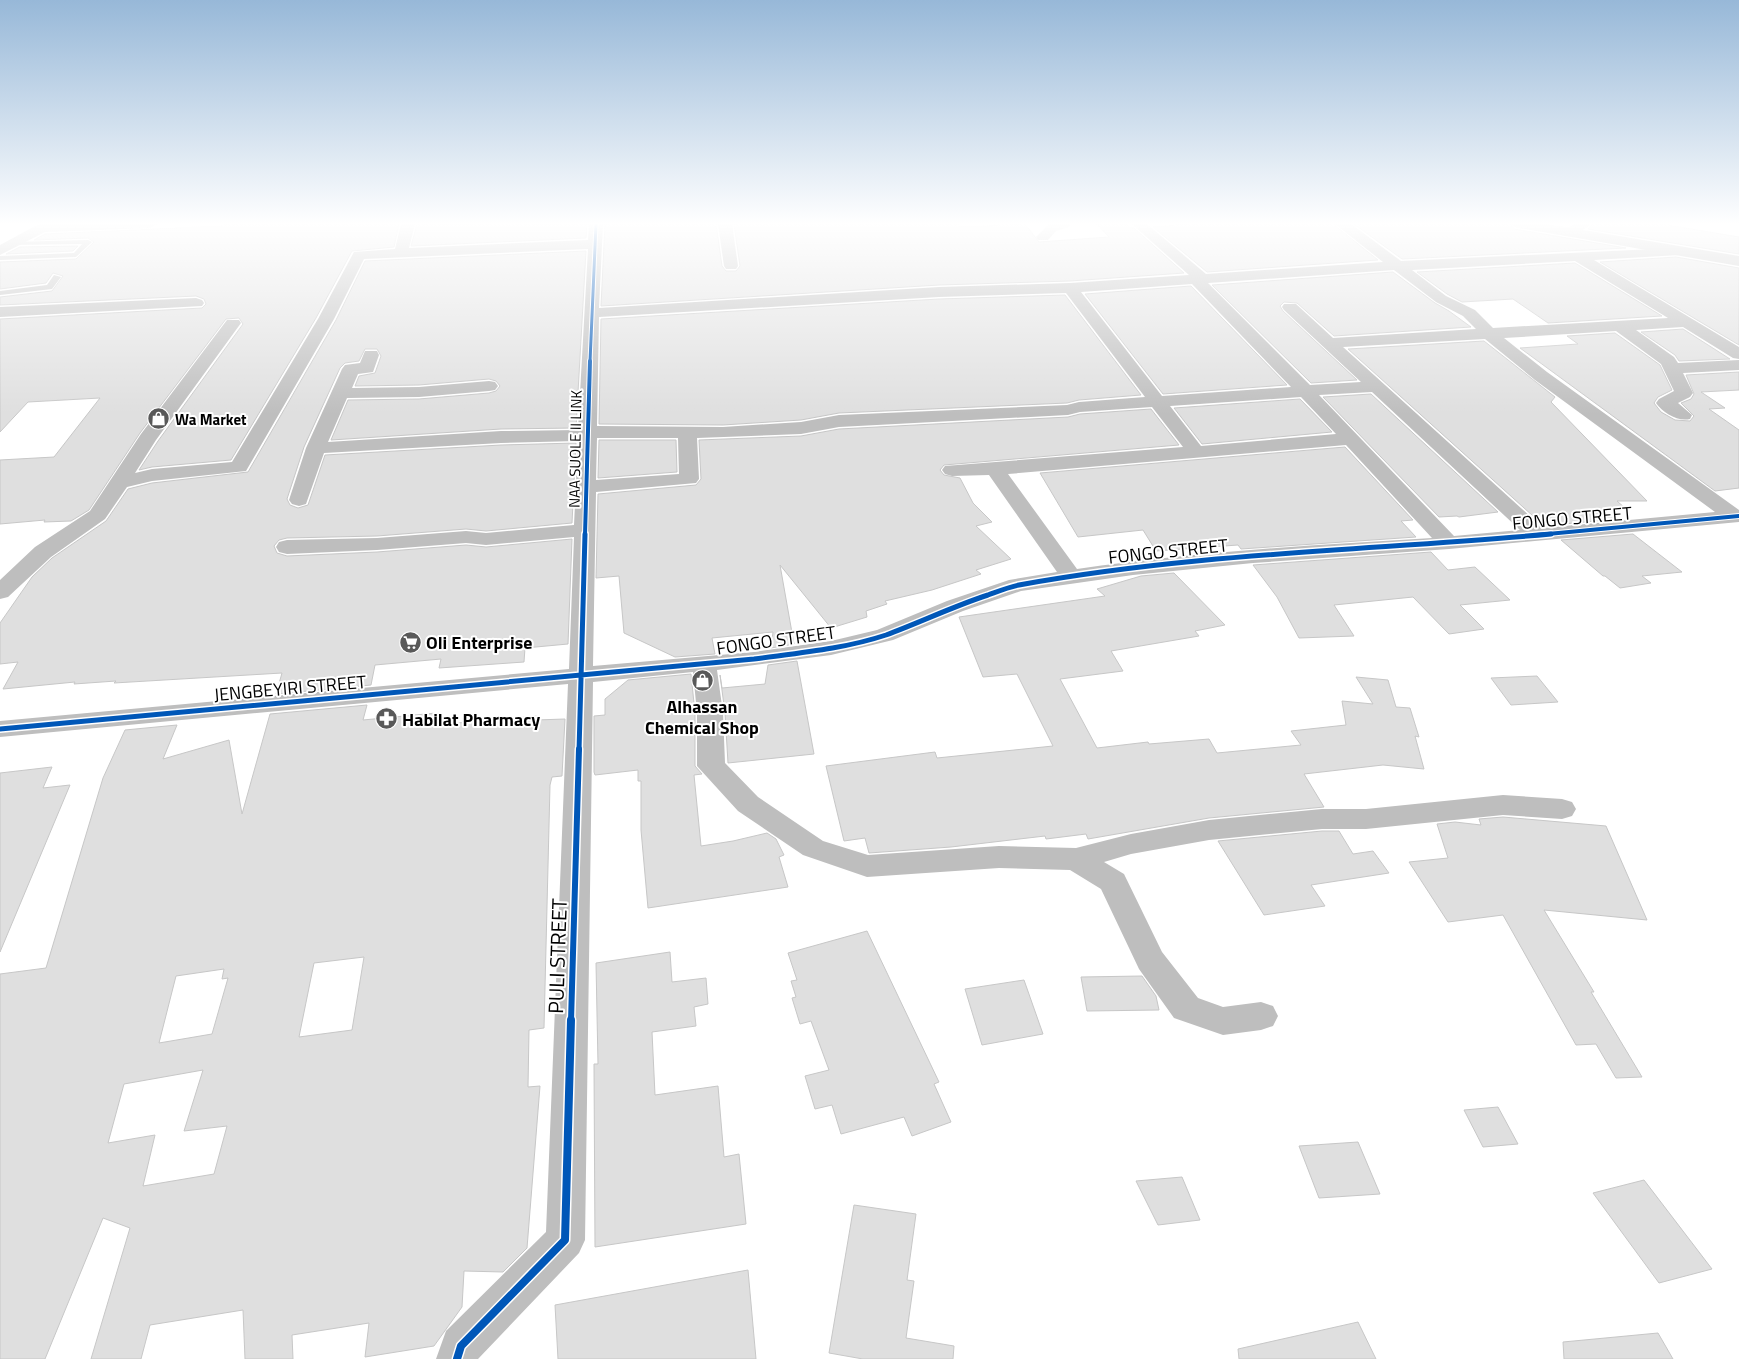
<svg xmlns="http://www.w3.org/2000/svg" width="1739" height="1359" font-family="'Titillium Web',sans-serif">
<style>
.building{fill:#dfdfdf;stroke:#c7c7c7;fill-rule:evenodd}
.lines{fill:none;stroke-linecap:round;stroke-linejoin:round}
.service{fill:#bebebe;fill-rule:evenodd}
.minor{fill:#bebebe;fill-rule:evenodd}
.tertiary{fill:#bebebe;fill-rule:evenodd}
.cycleway-far4-casing{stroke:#fff;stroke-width:5}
.cycleway-far3-casing{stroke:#fff;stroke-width:6}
.cycleway-far2-casing{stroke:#fff;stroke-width:8}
.cycleway-far1-casing{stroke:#fff;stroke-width:9}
.cycleway-casing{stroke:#fff;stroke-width:11}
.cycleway-far4{stroke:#0057b8;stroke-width:3}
.cycleway-far3{stroke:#0057b8;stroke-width:4}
.cycleway-far2{stroke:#0057b8;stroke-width:5}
.cycleway-far1{stroke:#0057b8;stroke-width:6}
.cycleway{stroke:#0057b8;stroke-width:8}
.labels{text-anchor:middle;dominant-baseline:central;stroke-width:4;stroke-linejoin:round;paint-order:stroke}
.far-poi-label{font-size:15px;font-weight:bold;fill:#000;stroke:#fff;text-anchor:start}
.far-street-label{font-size:15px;fill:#000;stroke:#fff}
.street-label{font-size:18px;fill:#000;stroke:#fff}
.poi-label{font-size:18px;font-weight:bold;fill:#000;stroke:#fff;text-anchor:start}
.near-street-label{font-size:21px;fill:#000;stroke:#fff}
</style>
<rect width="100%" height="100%" fill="#fff"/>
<!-- building -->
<path class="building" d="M 223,224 L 399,224 L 394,247 L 352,251 L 316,318 L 231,460 L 152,467 L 139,470 L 158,441 L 243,324 L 239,318 L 226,319 L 140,433 L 89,510 L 71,521 L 44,522 L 45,520 L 0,524 L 0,460 L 54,457 L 100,398 L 28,402 L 0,432 L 0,319 L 202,308 L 206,304 L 204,299 L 196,296 L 0,305 L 0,297 L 52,291 L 63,276 L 53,273 L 46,283 L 0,289 L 0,262 L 76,259 L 94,242 L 88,238 L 34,240 L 45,234 L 222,226 Z
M 417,224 L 503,225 L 587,224 L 586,238 L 411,246 Z
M 605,224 L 716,224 L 722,266 L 726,271 L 736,271 L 740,266 L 734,224 L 958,224 L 960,227 L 1025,224 L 1039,242 L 1109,237 L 1097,224 L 1126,224 L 1130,228 L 1134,228 L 1184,273 L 1070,281 L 939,285 L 601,306 Z
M 1188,224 L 1333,224 L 1378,260 L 1207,272 L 1153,227 Z
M 1354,224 L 1510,224 L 1514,229 L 1626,248 L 1402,259 Z
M 1593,224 L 1661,224 L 1739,237 L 1739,254 L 1588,229 Z
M 78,246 L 73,251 L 6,254 L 20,247 Z
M 586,251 L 576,428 L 501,429 L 331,440 L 348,400 L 419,399 L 489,393 L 496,391 L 500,386 L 496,381 L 489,379 L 419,385 L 355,386 L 359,376 L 375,373 L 381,356 L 377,349 L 365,349 L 359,361 L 345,363 L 340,368 L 304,447 L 287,499 L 290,505 L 298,508 L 308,505 L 325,455 L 501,445 L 576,443 L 572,523 L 486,531 L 466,529 L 377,536 L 287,538 L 279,540 L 274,546 L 277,553 L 287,556 L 377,552 L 466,545 L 486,547 L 572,539 L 568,644 L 525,648 L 524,662 L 439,668 L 441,659 L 375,665 L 371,685 L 276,694 L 282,673 L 114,683 L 116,681 L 74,684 L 75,682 L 3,689 L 18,662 L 0,664 L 0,623 L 32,577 L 52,558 L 106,521 L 128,489 L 152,483 L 248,472 L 336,320 L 365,261 Z
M 1676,257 L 1739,268 L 1739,345 L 1600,262 Z
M 1575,263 L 1662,316 L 1548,323 L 1513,299 L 1462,302 L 1447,294 L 1417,272 Z
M 1393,272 L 1435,303 L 1449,311 L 1471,327 L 1334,336 L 1297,303 L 1284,302 L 1280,306 L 1283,311 L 1357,380 L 1311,383 L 1212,285 Z
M 1191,286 L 1287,385 L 1163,394 L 1085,294 Z
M 1065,295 L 1141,395 L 1079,400 L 1067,403 L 839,413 L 801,420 L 723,425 L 599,424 L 601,319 L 939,299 Z
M 1683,329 L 1730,359 L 1679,361 L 1675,355 L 1641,332 Z
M 1615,333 L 1660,365 L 1672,390 L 1658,397 L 1654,403 L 1661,412 L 1675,420 L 1690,421 L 1694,416 L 1681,403 L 1691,399 L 1694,394 L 1686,375 L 1739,372 L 1739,390 L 1701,392 L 1725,408 L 1709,409 L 1739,430 L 1739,488 L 1715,491 L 1520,348 L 1578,344 L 1567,336 Z
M 1484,341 L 1555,397 L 1551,402 L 1647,501 L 1617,501 L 1625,508 L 1603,510 L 1615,519 L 1544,526 L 1348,349 Z
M 1371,394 L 1498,512 L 1459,517 L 1457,516 L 1439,517 L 1323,397 Z
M 1300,399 L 1332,432 L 1202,444 L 1174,408 Z
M 1151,409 L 1179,445 L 944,465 L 940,470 L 944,475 L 960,478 L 973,503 L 992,522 L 976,526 L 1011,559 L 976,570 L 981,574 L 932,590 L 885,601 L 887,604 L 866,611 L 867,617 L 831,628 L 780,565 L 794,644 L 771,648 L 773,632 L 712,638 L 715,654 L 675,657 L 624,633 L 619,576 L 596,578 L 598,494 L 696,485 L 701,479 L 699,440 L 801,436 L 839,429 L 1068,417 L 1080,414 Z
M 599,440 L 676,440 L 677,472 L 598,478 Z
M 1345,447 L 1413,520 L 1401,521 L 1416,537 L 1241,549 L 1238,545 L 1156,551 L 1143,530 L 1078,537 L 1040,473 Z
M 1633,534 L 1682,572 L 1642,576 L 1651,583 L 1620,588 L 1605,576 L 1603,576 L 1561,540 Z
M 1431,552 L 1448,570 L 1475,567 L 1510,600 L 1460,605 L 1484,629 L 1449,634 L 1413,597 L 1334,605 L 1354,636 L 1299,638 L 1277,597 L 1253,565 Z
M 1174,573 L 1225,625 L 1195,631 L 1199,636 L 1111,651 L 1123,671 L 1060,679 L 1097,748 L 1148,742 L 1149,744 L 1209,739 L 1217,753 L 1301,745 L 1291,731 L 1346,725 L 1342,701 L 1373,704 L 1356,677 L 1388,680 L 1396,707 L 1410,708 L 1419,737 L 1415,736 L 1424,769 L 1383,765 L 1304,774 L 1324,807 L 1209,818 L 1088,839 L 1086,834 L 1046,839 L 1045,836 L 951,847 L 869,853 L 865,838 L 844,841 L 826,766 L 935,752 L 937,758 L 1053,746 L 1017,674 L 983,677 L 959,617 L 1105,596 L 1097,589 L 1141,576 Z
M 797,661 L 814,754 L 728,763 L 725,713 L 720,675 L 722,688 L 765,684 L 768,665 Z
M 691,674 L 695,713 L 695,766 L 702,774 L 694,775 L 701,846 L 733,841 L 767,833 L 776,839 L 784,855 L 779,857 L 788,887 L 648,908 L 641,830 L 641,781 L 638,781 L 638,770 L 595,775 L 594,772 L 594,716 L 605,715 L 605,699 L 628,680 Z
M 1537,676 L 1558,702 L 1511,705 L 1491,678 Z
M 367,705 L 363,720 L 436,713 L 434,725 L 537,716 L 536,720 L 565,719 L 562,776 L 552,777 L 550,785 L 544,1028 L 529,1030 L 528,1087 L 540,1086 L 527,1248 L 503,1272 L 464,1271 L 462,1307 L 434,1346 L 365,1357 L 369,1323 L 292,1335 L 293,1359 L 245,1359 L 243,1310 L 150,1325 L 141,1359 L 91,1359 L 130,1228 L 103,1218 L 45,1359 L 0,1359 L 0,974 L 46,968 L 103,778 L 125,730 L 177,725 L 163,759 L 229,740 L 242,814 L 270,714 ZM 364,957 L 352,1030 L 299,1037 L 314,963 ZM 224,969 L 222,979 L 228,978 L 212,1034 L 159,1043 L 176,976 ZM 203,1070 L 184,1131 L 227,1126 L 214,1174 L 143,1186 L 155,1135 L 108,1143 L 124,1084 Z
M 52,767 L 43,788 L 70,785 L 0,952 L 0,773 Z
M 1503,817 L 1606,826 L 1647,920 L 1544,910 L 1594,992 L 1591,992 L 1642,1077 L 1616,1078 L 1596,1044 L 1576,1045 L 1503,915 L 1448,922 L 1409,862 L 1448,858 L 1437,824 L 1455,822 L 1481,825 L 1479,819 Z
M 1322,831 L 1339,831 L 1353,854 L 1373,851 L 1389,873 L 1311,885 L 1325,906 L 1264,915 L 1218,841 Z
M 867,931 L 939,1082 L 934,1084 L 951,1122 L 912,1136 L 904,1117 L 841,1134 L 832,1105 L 815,1109 L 805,1076 L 829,1070 L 811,1021 L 800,1024 L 792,998 L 796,997 L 791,981 L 797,980 L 788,953 Z
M 670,952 L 672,982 L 706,978 L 708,1004 L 694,1007 L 696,1026 L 652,1032 L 655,1095 L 718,1086 L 724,1157 L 739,1154 L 746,1224 L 595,1247 L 594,1064 L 598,1064 L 596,963 Z
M 1142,976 L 1156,996 L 1159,1010 L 1087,1011 L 1081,977 Z
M 1024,980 L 1043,1034 L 982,1045 L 965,989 Z
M 1498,1107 L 1518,1144 L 1483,1147 L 1464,1110 Z
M 1358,1142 L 1380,1194 L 1319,1198 L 1299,1146 Z
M 1182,1177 L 1200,1220 L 1158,1225 L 1136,1181 Z
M 1644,1180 L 1712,1269 L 1659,1283 L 1593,1193 Z
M 854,1205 L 916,1214 L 907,1280 L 914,1281 L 906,1338 L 954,1346 L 953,1359 L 863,1359 L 829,1353 Z
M 748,1270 L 756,1359 L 558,1359 L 555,1305 Z
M 1358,1322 L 1376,1359 L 1239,1359 L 1238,1349 Z
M 1658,1333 L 1673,1359 L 1564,1359 L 1563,1342 Z"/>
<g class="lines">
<!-- service -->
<path class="service" d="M 88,240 L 92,242 L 76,257 L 0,260 L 0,256 L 74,253 L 82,244 L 11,245 L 9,244 L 13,242 Z
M 54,275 L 61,277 L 52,289 L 0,295 L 0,291 L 47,285 Z"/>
<!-- minor -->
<path class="minor" d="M 157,224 L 150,228 L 45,232 L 0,255 L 0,245 L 39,224 Z
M 401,224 L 415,224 L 409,248 L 588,240 L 589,224 L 603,224 L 599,308 L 939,287 L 1070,283 L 1189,275 L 1132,224 L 1147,224 L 1206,274 L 1383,262 L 1335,224 L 1351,224 L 1401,261 L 1674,248 L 1679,249 L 1681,252 L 1679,255 L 1594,260 L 1739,347 L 1739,359 L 1733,358 L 1683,327 L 1636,330 L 1674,357 L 1678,363 L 1739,360 L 1739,370 L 1683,373 L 1693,393 L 1690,397 L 1678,403 L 1692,415 L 1690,419 C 1678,422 1663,413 1656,403 L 1659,399 L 1674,391 L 1661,364 L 1616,331 L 1504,338 L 1547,372 L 1739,510 L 1739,522 L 1449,549 L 1253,563 L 1133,575 L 1021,591 L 963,611 L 893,640 L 831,655 L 717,670 L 723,713 L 725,763 L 758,797 L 823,841 L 868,855 L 999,846 L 1076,848 L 1131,834 L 1209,820 L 1322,809 L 1366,809 L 1503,795 L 1562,799 L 1572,802 L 1576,809 L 1572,816 L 1562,819 L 1503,815 L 1366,829 L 1322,829 L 1209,840 L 1131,854 L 1104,862 L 1124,874 L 1162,952 L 1198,998 L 1223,1007 L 1261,1002 L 1273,1006 L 1278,1016 L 1273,1026 L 1261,1030 L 1223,1035 L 1174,1018 L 1139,969 L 1101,889 L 1070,870 L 999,868 L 867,877 L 803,855 L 738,811 L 697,766 L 697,713 L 693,672 L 593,682 L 585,1240 L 579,1253 L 478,1359 L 436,1359 L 446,1331 L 546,1232 L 568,684 L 0,737 L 0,721 L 569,669 L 574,537 L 486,545 L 466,543 L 377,550 L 287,554 L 279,552 L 276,547 L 279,542 L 287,540 L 377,538 L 466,531 L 486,533 L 574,525 L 578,441 L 501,443 L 324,453 L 306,504 L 299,506 L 292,504 L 289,500 L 306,448 L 342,369 L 345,365 L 360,363 L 365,351 L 377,351 L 379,355 L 373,372 L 358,374 L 352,388 L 419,387 L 489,381 L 495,382 L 498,386 L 495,390 L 489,391 L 419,397 L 347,398 L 328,442 L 501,431 L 578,430 L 588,249 L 364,259 L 334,319 L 246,471 L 152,481 L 127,487 L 105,519 L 51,557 L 8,597 L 0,599 L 0,580 L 35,547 L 90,511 L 141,434 L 227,320 L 239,320 L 241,323 L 156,440 L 135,473 L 152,469 L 232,462 L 318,319 L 354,252 L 395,249 ZM 1575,261 L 1668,318 L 1493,328 L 1475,310 L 1446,296 L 1412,270 ZM 1394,270 L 1436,302 L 1463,316 L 1476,329 L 1333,338 L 1296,304 L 1284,304 L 1282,307 L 1284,310 L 1361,382 L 1310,385 L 1208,283 ZM 1192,284 L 1291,387 L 1162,396 L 1081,292 ZM 1066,293 L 1145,397 L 1079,402 L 1067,405 L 839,415 L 801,422 L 723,427 L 597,426 L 599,317 L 939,297 ZM 1485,339 L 1535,380 L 1715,512 L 1543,528 L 1343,347 ZM 1372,392 L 1520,530 L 1454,536 L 1319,395 ZM 1301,397 L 1336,434 L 1201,446 L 1170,406 ZM 1152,407 L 1183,447 L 945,466 L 942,470 L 945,474 L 952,476 L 989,475 L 1057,572 L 1009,580 L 947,601 L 877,630 L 831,641 L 754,652 L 593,666 L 596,492 L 696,483 L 699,479 L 697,438 L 801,434 L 839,427 L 1068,415 L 1080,412 ZM 597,438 L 678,438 L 679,474 L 596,480 ZM 1346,445 L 1432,538 C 1313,545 1195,552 1077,569 L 1008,474 Z
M 718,224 L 732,224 L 738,266 L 736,269 L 726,269 L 724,266 Z
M 1049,224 L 1071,224 L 1069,227 L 1056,231 L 1048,240 L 1038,240 L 1036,237 Z
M 1574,224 L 1591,224 L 1575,236 L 1565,236 L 1563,233 Z
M 196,298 L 202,300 L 204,303 L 202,306 L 0,317 L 0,307 Z"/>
<!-- tertiary -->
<path class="tertiary" d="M 1512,224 L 1547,224 L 1739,256 L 1739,266 L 1519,228 L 1514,227 Z"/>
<defs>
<path id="cycleway-far4" d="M 590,362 L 596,224"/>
<path id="cycleway-far3" d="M 585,535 L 590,361
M 1537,535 L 1739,516"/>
<path id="cycleway-far2" d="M 0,729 L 754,659 C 798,653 844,649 886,635 C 921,622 954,606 988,595 C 999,591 1009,587 1019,585 C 1194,553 1374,550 1551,534
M 579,751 L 585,534"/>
<path id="cycleway-far1" d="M 571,1021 L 579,749"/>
<path id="cycleway" d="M 457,1359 L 461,1346 L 565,1240 L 571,1020"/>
</defs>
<!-- cycleway-far4 casing -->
<use href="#cycleway-far4" class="cycleway-far4-casing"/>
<!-- cycleway-far3 casing -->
<use href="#cycleway-far3" class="cycleway-far3-casing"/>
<!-- cycleway-far2 casing -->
<use href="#cycleway-far2" class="cycleway-far2-casing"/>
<!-- cycleway-far1 casing -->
<use href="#cycleway-far1" class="cycleway-far1-casing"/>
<!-- cycleway casing -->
<use href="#cycleway" class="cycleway-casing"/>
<!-- cycleway-far4 -->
<use href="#cycleway-far4" class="cycleway-far4"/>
<!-- cycleway-far3 -->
<use href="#cycleway-far3" class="cycleway-far3"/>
<!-- cycleway-far2 -->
<use href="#cycleway-far2" class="cycleway-far2"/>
<!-- cycleway-far1 -->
<use href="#cycleway-far1" class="cycleway-far1"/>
<!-- cycleway -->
<use href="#cycleway" class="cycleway"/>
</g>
<!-- sky -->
<linearGradient id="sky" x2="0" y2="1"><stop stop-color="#97b8d8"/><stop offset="0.54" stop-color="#fff"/><stop offset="1" stop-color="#fff" stop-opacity="0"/></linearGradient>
<rect width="1739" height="414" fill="url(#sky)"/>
<!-- icons -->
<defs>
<symbol id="shop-disc" viewBox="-11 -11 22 22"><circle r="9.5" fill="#595959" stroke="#fff"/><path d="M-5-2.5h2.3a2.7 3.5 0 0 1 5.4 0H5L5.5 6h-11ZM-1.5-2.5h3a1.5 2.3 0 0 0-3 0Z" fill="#fff"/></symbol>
<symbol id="supermarket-disc" viewBox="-11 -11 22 22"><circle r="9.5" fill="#595959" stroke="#fff"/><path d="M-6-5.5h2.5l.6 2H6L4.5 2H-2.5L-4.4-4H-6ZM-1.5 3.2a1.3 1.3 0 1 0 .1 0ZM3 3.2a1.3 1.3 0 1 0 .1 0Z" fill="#fff"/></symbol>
<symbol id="pharmacy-disc" viewBox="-11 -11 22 22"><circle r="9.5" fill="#595959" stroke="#fff"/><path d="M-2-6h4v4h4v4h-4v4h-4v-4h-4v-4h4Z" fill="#fff"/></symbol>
</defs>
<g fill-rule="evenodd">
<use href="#shop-disc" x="146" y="406" width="25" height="25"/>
<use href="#supermarket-disc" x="398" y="630" width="25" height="25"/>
<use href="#shop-disc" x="690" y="668" width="25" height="25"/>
<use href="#pharmacy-disc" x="374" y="706" width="25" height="25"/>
</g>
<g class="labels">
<!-- far-poi labels -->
<g class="far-poi-label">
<text x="175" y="419">Wa Market</text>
</g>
<!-- far-street labels -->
<g class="far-street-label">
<text transform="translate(575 449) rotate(-89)">NAA SUOLE II LINK</text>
</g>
<!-- street labels -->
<g class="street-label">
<text transform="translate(1572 518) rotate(-5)">FONGO STREET</text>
<text transform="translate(1168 551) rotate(-6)">FONGO STREET</text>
<text transform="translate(776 640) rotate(-8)">FONGO STREET</text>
<text transform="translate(290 688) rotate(-5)">JENGBEYIRI STREET</text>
</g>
<!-- poi labels -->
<g class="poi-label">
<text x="426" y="642">Oli Enterprise</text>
<text x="702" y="706" text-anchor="middle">Alhassan<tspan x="702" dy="21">Chemical Shop</tspan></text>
<text x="402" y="719">Habilat Pharmacy</text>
</g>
<!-- near-street labels -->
<g class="near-street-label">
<text transform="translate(557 956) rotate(-88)">PULI STREET</text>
</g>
</g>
</svg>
